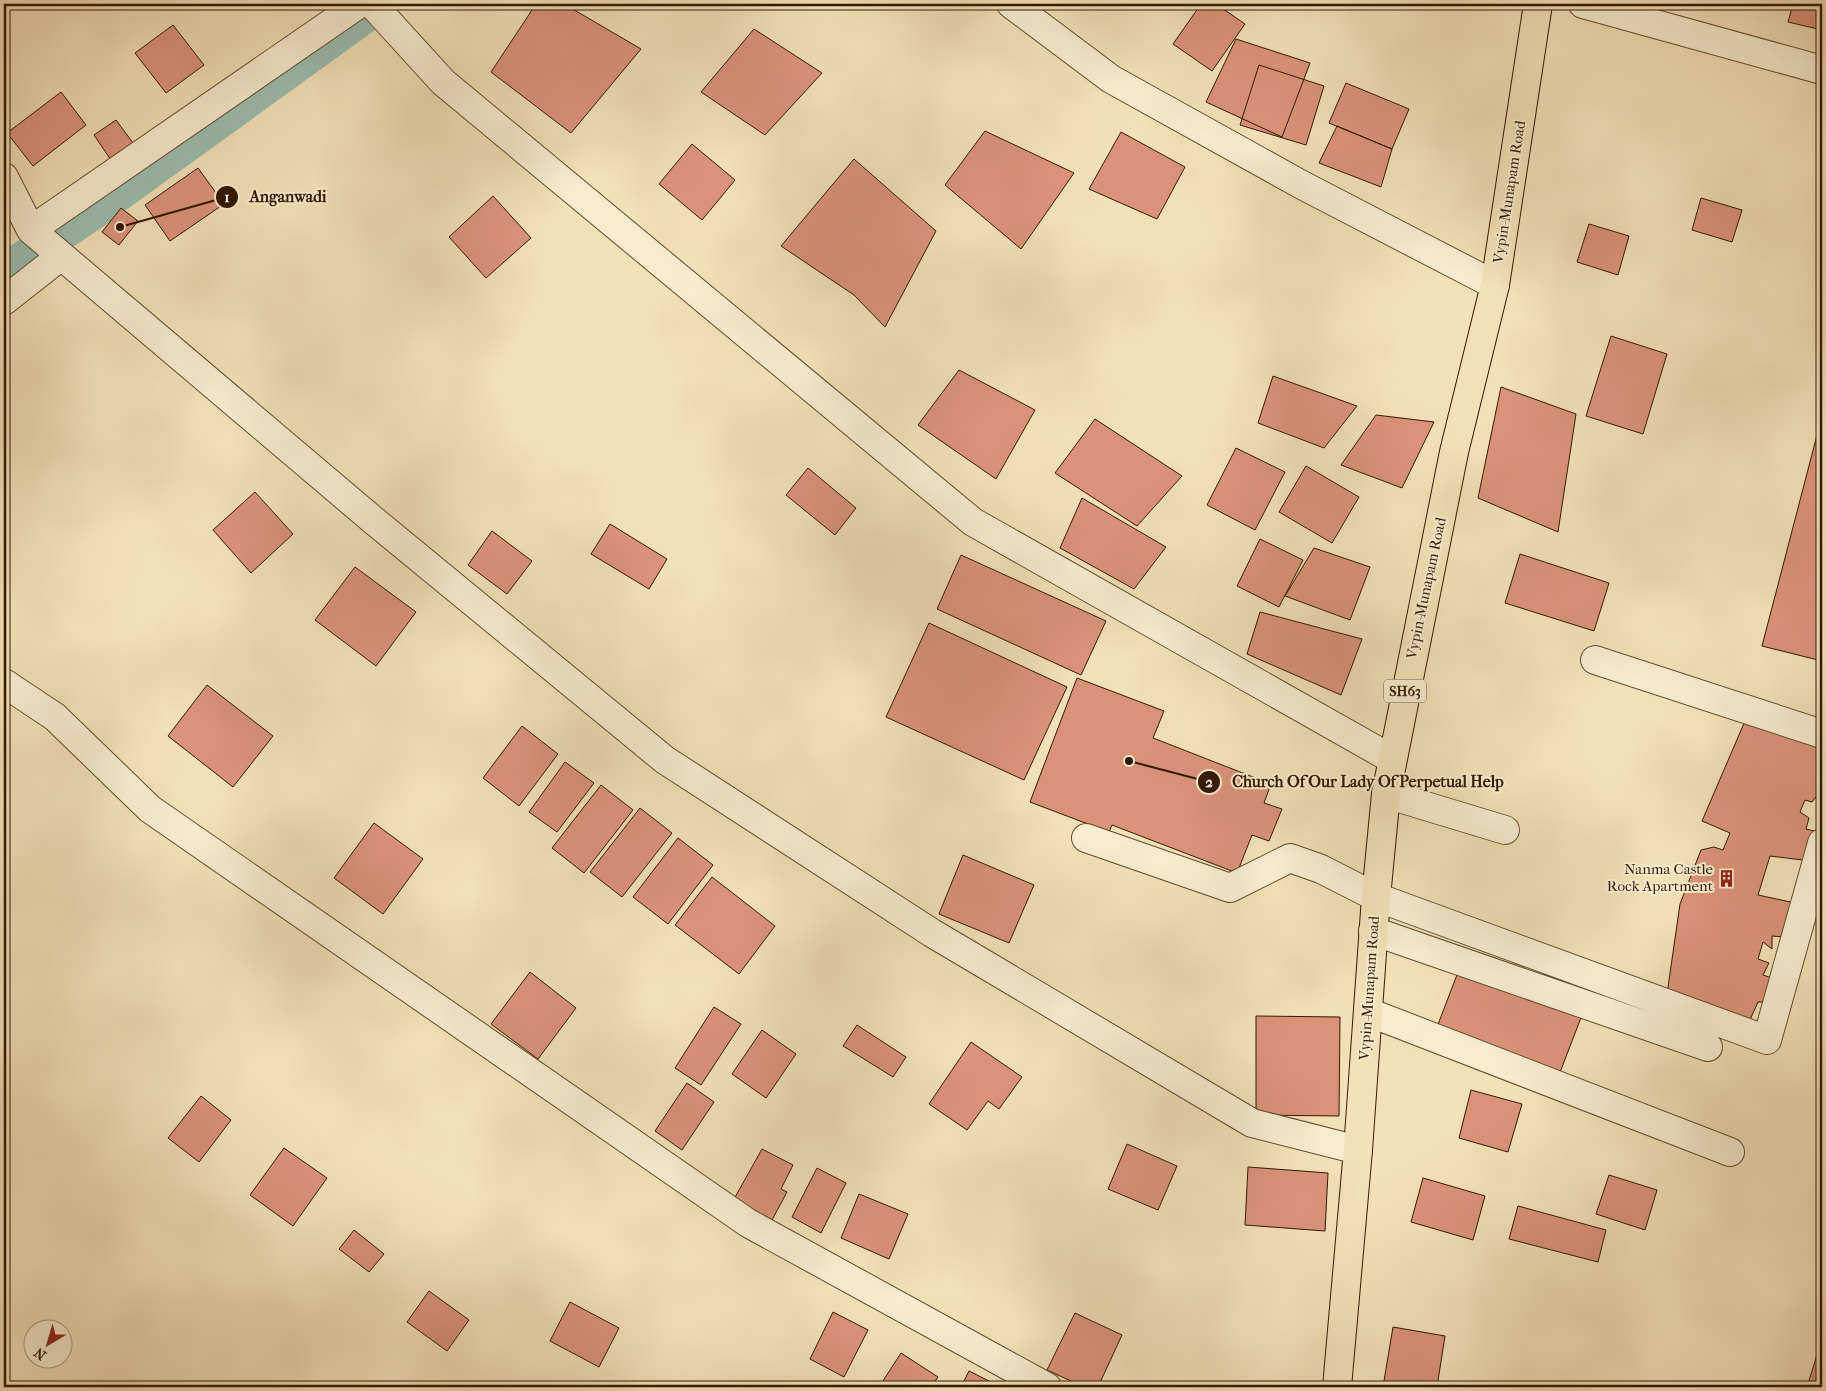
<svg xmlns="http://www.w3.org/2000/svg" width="1826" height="1391" font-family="'IM FELL French Canon',serif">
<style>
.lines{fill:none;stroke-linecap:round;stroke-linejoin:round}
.canal{stroke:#9bbdaf;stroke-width:36}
.building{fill:#da9379;stroke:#321900}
.minor-casing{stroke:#624b2e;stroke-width:30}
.major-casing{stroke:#321900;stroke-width:30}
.minor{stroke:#f7ebd0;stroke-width:28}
.major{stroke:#f2e0b6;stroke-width:28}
.labels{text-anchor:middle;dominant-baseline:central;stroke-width:4;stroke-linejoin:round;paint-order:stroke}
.shield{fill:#f7ebd0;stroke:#6d583e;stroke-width:1}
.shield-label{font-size:14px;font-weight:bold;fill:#321900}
.street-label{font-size:15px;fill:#321900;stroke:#f7ebd0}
.poi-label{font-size:15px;fill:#321900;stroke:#f7ebd0;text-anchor:end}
.leader{fill:none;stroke:#321900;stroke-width:2}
.callout-dot{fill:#321900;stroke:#f7ebd0;stroke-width:2}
.mark-label{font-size:15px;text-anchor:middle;font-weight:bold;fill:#fff}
.callout-label{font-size:16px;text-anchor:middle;font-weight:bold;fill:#321900;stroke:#f7ebd0;stroke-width:4;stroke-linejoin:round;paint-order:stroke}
</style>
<rect width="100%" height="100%" fill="#f2e0b6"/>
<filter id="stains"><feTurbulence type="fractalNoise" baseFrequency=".004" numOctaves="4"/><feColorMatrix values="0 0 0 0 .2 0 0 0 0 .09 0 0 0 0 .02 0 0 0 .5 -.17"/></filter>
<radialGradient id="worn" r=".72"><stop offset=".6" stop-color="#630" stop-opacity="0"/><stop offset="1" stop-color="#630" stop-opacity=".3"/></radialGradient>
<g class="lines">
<!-- canal -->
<path class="canal" d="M 4,272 L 94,211 L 375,8"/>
</g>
<!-- building -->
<path class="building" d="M 536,4 L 564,4 L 641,49 L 571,133 L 491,72 Z
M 1201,4 L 1216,4 L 1245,24 L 1212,71 L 1173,44 Z
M 1793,4 L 1822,4 L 1822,30 L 1788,22 Z
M 173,25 L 204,65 L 166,93 L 135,53 Z
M 754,29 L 822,73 L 765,135 L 701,92 Z
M 1236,39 L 1310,63 L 1282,137 L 1206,102 Z
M 1259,65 L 1324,86 L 1306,145 L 1240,125 Z
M 1346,83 L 1409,109 L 1392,149 L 1329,123 Z
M 61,92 L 86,125 L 33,166 L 7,133 Z
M 116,120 L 136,147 L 113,163 L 94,135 Z
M 1337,126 L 1392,149 L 1381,187 L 1319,163 Z
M 985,131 L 1074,173 L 1021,249 L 945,185 Z
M 1121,132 L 1185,167 L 1157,219 L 1089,189 Z
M 692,144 L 735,180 L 702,220 L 659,184 Z
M 854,159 L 936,231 L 885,327 L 854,295 L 781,246 Z
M 198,168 L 224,204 L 170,241 L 145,205 Z
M 493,196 L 531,238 L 486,278 L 449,237 Z
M 1701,198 L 1742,210 L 1732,242 L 1692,230 Z
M 121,208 L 138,221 L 119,245 L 102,232 Z
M 1589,224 L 1629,236 L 1618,275 L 1577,262 Z
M 1611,336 L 1667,354 L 1643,434 L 1586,416 Z
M 959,370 L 1035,410 L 996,479 L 918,425 Z
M 1273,376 L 1357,406 L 1324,448 L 1258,423 Z
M 1501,387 L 1576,414 L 1558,532 L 1478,498 Z
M 1376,415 L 1434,422 L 1402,488 L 1341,465 Z
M 1822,416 L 1822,661 L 1762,646 Z
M 1095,419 L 1182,476 L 1137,526 L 1055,473 Z
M 1236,448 L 1285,472 L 1255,530 L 1207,505 Z
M 1306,466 L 1359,497 L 1332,543 L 1279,512 Z
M 808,468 L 856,508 L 835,535 L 786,495 Z
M 255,492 L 293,534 L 251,573 L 213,530 Z
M 1082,498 L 1166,547 L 1134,589 L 1060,548 Z
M 610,524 L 667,559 L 649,589 L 591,554 Z
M 492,531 L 532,561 L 507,594 L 468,565 Z
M 1260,539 L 1303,560 L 1279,607 L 1237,586 Z
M 1314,548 L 1370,567 L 1350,620 L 1285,596 Z
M 1520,554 L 1609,583 L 1594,631 L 1505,603 Z
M 961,555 L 1106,621 L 1081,675 L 937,609 Z
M 355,567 L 416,612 L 376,666 L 315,620 Z
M 1260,612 L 1362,639 L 1341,695 L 1247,654 Z
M 929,623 L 1067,687 L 1024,780 L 886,717 Z
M 1077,678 L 1164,711 L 1153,738 L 1271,784 L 1264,803 L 1282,809 L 1269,841 L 1252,835 L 1237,873 L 1112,825 L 1109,832 L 1030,802 Z
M 207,685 L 273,736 L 233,787 L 168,736 Z
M 1748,714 L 1822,744 L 1822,789 L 1812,802 L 1805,800 L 1800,812 L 1809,818 L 1806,829 L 1818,832 L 1811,861 L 1770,856 L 1758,895 L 1795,903 L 1784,937 L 1772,936 L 1772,949 L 1763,942 L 1758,959 L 1769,963 L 1763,975 L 1775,979 L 1767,1002 L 1758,1002 L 1749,1022 L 1667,994 L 1680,904 L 1701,850 L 1714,847 L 1723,850 L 1730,833 L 1702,821 Z
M 522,726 L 558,754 L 519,806 L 483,778 Z
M 565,762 L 594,783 L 557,832 L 529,812 Z
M 601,785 L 633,810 L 584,873 L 552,848 Z
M 640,808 L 672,833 L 622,897 L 590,872 Z
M 374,823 L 423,859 L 383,914 L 334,878 Z
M 678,838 L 713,865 L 668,924 L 633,897 Z
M 963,855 L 1034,885 L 1009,943 L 939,914 Z
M 712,877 L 775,926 L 739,974 L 675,925 Z
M 1460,967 L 1582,1015 L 1559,1075 L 1437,1027 Z
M 530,972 L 576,1008 L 538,1059 L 491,1024 Z
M 714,1007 L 741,1024 L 701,1085 L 675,1068 Z
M 1256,1016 L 1340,1017 L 1339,1116 L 1256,1115 Z
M 857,1025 L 906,1057 L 893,1077 L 843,1046 Z
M 762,1030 L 796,1054 L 766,1098 L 732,1074 Z
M 971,1042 L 1022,1077 L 999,1109 L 988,1101 L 967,1130 L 929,1104 Z
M 687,1083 L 714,1102 L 682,1150 L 655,1131 Z
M 1471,1090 L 1522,1104 L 1508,1152 L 1459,1138 Z
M 201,1096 L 231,1120 L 199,1162 L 168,1138 Z
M 1127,1144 L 1177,1166 L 1158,1210 L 1108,1189 Z
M 284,1148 L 327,1178 L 293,1226 L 250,1195 Z
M 762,1149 L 793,1165 L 781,1189 L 787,1192 L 772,1220 L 734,1199 Z
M 1248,1167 L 1328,1173 L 1325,1231 L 1245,1225 Z
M 817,1168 L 846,1183 L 821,1233 L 792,1217 Z
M 1609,1175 L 1657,1190 L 1645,1230 L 1596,1214 Z
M 1423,1178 L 1485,1196 L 1473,1240 L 1411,1222 Z
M 859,1194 L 908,1214 L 889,1259 L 841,1238 Z
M 1518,1206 L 1606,1230 L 1598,1262 L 1509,1239 Z
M 354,1230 L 384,1254 L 369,1272 L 339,1249 Z
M 429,1291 L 469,1320 L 447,1351 L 407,1322 Z
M 570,1302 L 619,1328 L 599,1367 L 550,1341 Z
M 833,1312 L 868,1330 L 844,1377 L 810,1359 Z
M 1075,1313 L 1122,1335 L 1098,1387 L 1084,1387 L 1047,1370 Z
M 1393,1327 L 1445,1336 L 1437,1387 L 1383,1387 Z
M 901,1353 L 938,1377 L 931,1387 L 879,1387 Z
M 1817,1355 L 1822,1357 L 1822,1387 L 1807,1387 Z
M 969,1371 L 1001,1387 L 961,1387 Z"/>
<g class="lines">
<defs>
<path id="minor" d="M 372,4 L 443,82 L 973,522 L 1392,759
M 1011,4 L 1111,79 L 1302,185 L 1495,285
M 1583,4 L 1822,70
M 4,177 L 31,230 L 373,520 L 665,760 L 932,933 L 1252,1123 L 1358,1150
M 31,230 L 359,4
M 4,301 L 61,256
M 1595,660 L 1822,734
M 4,683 L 55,717 L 150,809 L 748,1223 L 1047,1387
M 1386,794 L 1505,830
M 1086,838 L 1230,888 L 1290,858 L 1321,869 L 1376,897 L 1767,1040 L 1822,843
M 1373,931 L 1708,1047
M 1368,1012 L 1730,1152"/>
<path id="major" d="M 1337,1387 L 1358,1150 L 1376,897 L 1386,794 L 1454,452 L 1495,285 L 1538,4"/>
</defs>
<!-- minor casing -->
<use href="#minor" class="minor-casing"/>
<!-- major casing -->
<use href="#major" class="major-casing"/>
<!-- minor -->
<use href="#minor" class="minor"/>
<!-- major -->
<use href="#major" class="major"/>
</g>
<!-- icons -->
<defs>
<symbol id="building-bare" viewBox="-9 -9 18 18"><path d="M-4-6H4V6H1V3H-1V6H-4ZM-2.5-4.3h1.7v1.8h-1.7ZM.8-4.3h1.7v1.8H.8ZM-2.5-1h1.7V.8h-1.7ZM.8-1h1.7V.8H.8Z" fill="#8f2418" stroke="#f7ebd0" stroke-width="2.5" paint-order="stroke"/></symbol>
</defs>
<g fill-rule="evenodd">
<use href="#building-bare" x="1714" y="866" width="25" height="25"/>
</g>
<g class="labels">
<!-- shield labels -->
<rect class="shield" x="1384" y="679.5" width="42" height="23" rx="4"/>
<g class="shield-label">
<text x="1405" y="691">SH63</text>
</g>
<!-- street labels -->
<g class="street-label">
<text transform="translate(1509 192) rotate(-81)">Vypin-Munapam Road</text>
<text transform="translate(1426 588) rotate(-78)">Vypin-Munapam Road</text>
<text transform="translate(1369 988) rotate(-86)">Vypin-Munapam Road</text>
</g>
<!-- poi labels -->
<g class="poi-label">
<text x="1713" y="869">Nanma Castle<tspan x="1713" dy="17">Rock Apartment</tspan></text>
</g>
</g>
<!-- callouts -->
<path class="leader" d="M120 227L227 197M1129 761L1209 782"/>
<g class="callout-dot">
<circle cx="120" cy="227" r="5"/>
<circle cx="1129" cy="761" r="5"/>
<circle cx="227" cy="197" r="12"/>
<circle cx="1209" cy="782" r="12"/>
</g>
<g class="mark-label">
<text x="227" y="202">1</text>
<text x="1209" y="787">2</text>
</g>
<g class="callout-label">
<text x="288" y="202">Anganwadi</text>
<text x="1368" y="787">Church Of Our Lady Of Perpetual Help</text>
</g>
<!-- margin -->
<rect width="1826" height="1391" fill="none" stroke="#f2e0b6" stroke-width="20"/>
<rect x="5" y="5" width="1816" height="1381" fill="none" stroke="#321900" stroke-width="2.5"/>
<rect x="10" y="10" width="1806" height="1371" fill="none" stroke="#321900"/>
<!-- north arrow -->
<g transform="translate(48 1344) rotate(218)"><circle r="24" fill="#f7ebd0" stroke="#a8977d"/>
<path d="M0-4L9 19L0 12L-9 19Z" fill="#8f2418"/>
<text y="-8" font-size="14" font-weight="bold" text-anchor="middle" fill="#321900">N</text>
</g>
<rect width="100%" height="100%" filter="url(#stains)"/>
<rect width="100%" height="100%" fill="url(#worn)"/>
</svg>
